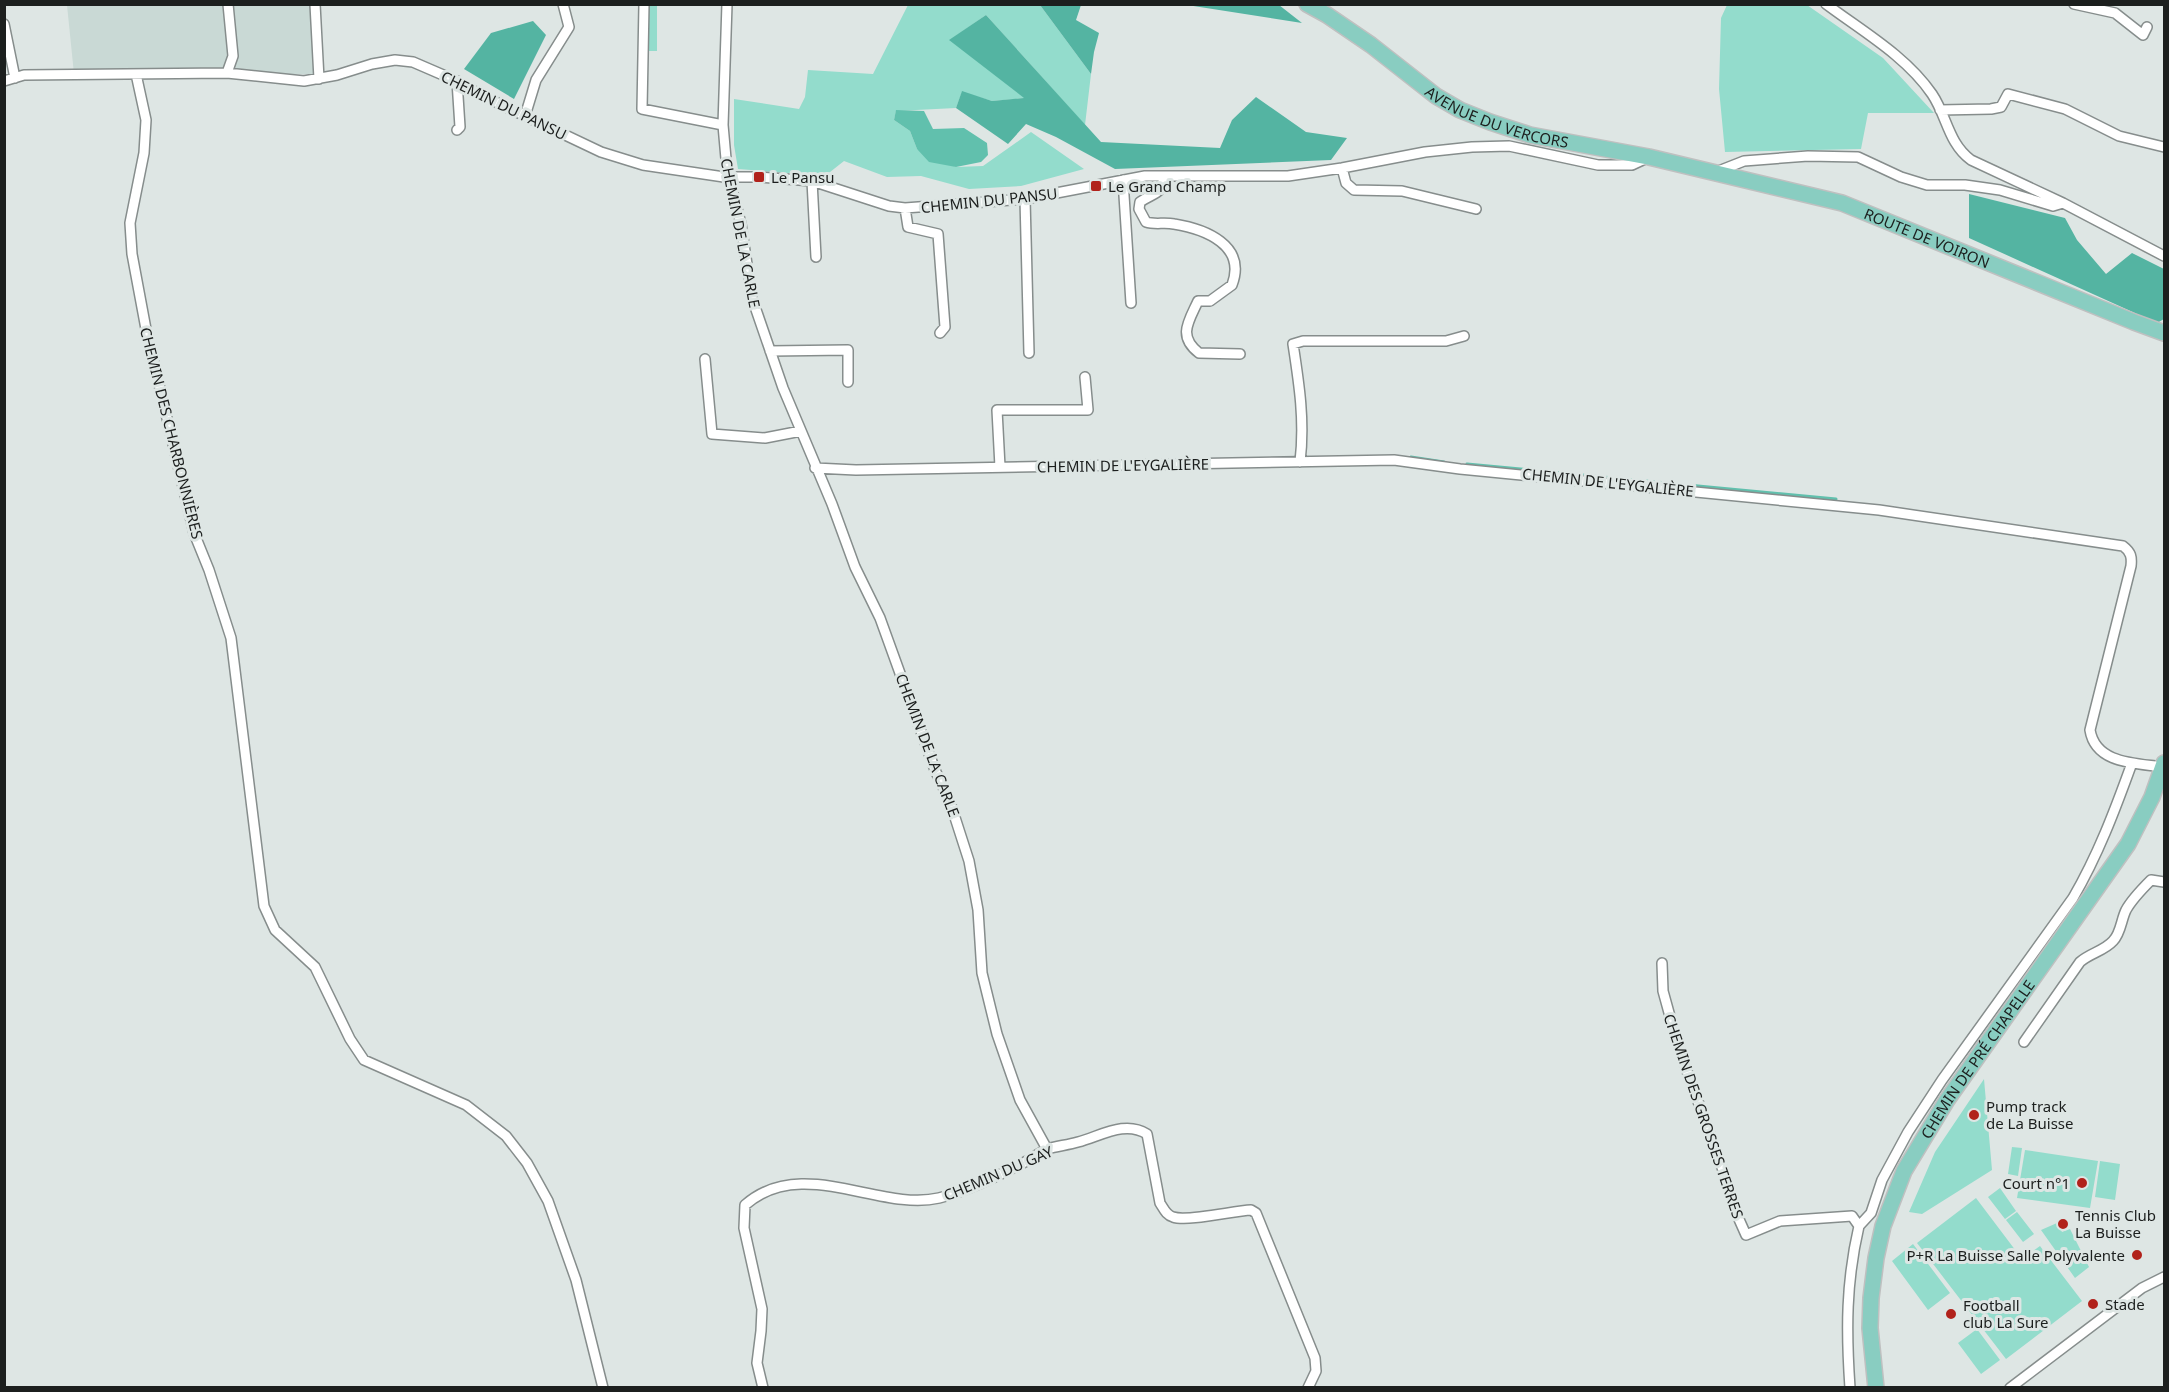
<svg xmlns="http://www.w3.org/2000/svg" width="2169" height="1392" font-family="'Noto Sans',sans-serif">
<style>
.built{fill:#c9d9d5}
.green{fill:#93dccc}
.forest{fill:#54b4a2}
.water{fill:#61c0ad}
.lines{fill:none;stroke-linecap:round;stroke-linejoin:round}
.stream{stroke:#61c0ad;stroke-width:3}
.street-casing{stroke:#868d8c;stroke-width:12}
.primary-casing{stroke:#bfc0c0;stroke-width:18}
.street{stroke:#fff;stroke-width:9}
.primary{stroke:#89cdc1;stroke-width:15}
.poi-dot{fill:#b1221b;stroke:#dee6e4;stroke-width:2}
.labels{text-anchor:middle;dominant-baseline:central;stroke-width:6;stroke-linejoin:round;paint-order:stroke}
.street-label{font-size:15px;fill:#1c1f1e;stroke:#dee6e4}
.poi-label{font-size:15px;fill:#1c1f1e;stroke:#dee6e4;text-anchor:start}
</style>
<rect width="100%" height="100%" fill="#dee6e4"/>
<!-- built -->
<path class="built" d="M 67,5 L 311,5 L 315,74 L 74,74 Z"/>
<!-- green -->
<path class="green" d="M 649,5 L 657,5 L 657,51 L 648,51 Z
M 908,5 L 1040,5 L 1091,74 L 1085,125 L 986,15 L 950,40 L 1025,98 L 992,101 L 962,92 L 956,108 L 896,111 L 894,120 L 910,131 L 917,149 L 956,167 L 983,166 L 1031,132 L 1084,169 L 1021,186 L 969,189 L 921,176 L 887,177 L 844,161 L 825,176 L 738,169 L 734,145 L 734,99 L 799,109 L 805,97 L 808,70 L 873,74 Z
M 1727,5 L 1807,5 L 1883,58 L 1934,113 L 1868,113 L 1861,149 L 1725,152 L 1719,89 L 1721,18 Z
M 1984,1079 L 1992,1170 L 1922,1214 L 1909,1212 L 1935,1152 Z
M 2012,1147 L 2022,1148 L 2018,1176 L 2008,1174 Z
M 2025,1150 L 2098,1161 L 2090,1208 L 2017,1198 Z
M 2100,1161 L 2120,1164 L 2115,1200 L 2095,1197 Z
M 2000,1188 L 2016,1211 L 2005,1219 L 1988,1197 Z
M 1976,1198 L 2022,1259 L 2040,1246 L 2082,1301 L 2006,1359 L 1917,1243 Z
M 2017,1212 L 2034,1234 L 2023,1242 L 2006,1220 Z
M 2057,1223 L 2062,1232 L 2070,1229 L 2089,1267 L 2075,1278 L 2041,1230 Z
M 1913,1244 L 1950,1293 L 1928,1310 L 1892,1261 Z
M 1977,1329 L 2000,1360 L 1981,1374 L 1958,1343 Z"/>
<!-- forest -->
<path class="forest" d="M 1040,5 L 1081,5 L 1076,20 L 1099,33 L 1094,52 L 1091,74 Z
M 1187,5 L 1279,5 L 1302,23 Z
M 986,15 L 1101,142 L 1220,148 L 1232,120 L 1256,97 L 1306,132 L 1347,138 L 1331,160 L 1115,169 L 1056,137 L 1026,124 L 1008,144 L 956,108 L 962,91 L 992,101 L 1024,98 L 949,40 Z
M 533,21 L 546,35 L 514,99 L 464,69 L 491,33 Z
M 1969,194 L 2065,218 L 2077,240 L 2106,274 L 2132,253 L 2164,269 L 2164,319 L 2157,323 L 1969,238 Z"/>
<!-- water -->
<path class="water" d="M 896,110 L 924,111 L 933,129 L 964,128 L 987,143 L 988,155 L 981,162 L 956,167 L 929,162 L 917,149 L 910,131 L 894,120 Z"/>
<g class="lines">
<!-- stream -->
<path class="stream" d="M 1411,457 L 1444,462
M 1467,464 L 1836,499"/>
<defs>
<path id="street" d="M 315,4 L 319,79
M 644,4 L 642,109 L 723,125
M 727,4 L 723,125 L 727,170 L 741,224 L 752,298 L 783,388 L 832,504 L 855,567 L 880,618 L 935,770 L 950,802 L 969,861 L 978,910 L 982,973 L 997,1034 L 1020,1100 L 1047,1149
M 1826,4 C 1862,31 1906,56 1932,94 C 1947,116 1948,143 1971,160 L 2063,203 L 2164,256
M 2074,4 L 2115,13 L 2143,35 L 2147,27
M 4,24 L 15,78
M 227,73 L 233,56 L 228,4
M 136,74 L 146,120 L 144,153 L 130,223 L 132,254 L 146,329 L 194,533 L 209,570 L 231,638 L 264,906 L 275,930 L 315,967 L 350,1039 L 364,1060 L 466,1105 L 506,1136 L 527,1163 L 548,1201 L 576,1280 L 603,1388
M 4,81 L 24,75 L 227,73 L 304,81 L 337,75 L 372,64 L 395,60 L 413,62 L 457,81 L 479,94 L 601,152 L 643,165 L 724,177 L 759,177 L 812,181 L 889,206 L 905,208 L 1025,199 L 1145,176 L 1288,176 L 1342,168 L 1425,152 L 1472,147 L 1509,146 L 1598,165 L 1632,165 L 1647,158
M 1940,110 L 1991,109 L 2001,107 L 2008,94 L 2065,109 L 2119,136 L 2164,147
M 525,116 L 536,80 L 569,27 L 563,4
M 457,130 L 460,127 L 457,81
M 1342,168 L 1346,183 L 1354,190 L 1402,191 L 1476,209
M 1716,172 L 1744,161 L 1808,156 L 1858,157 L 1901,177 L 1927,185 L 1965,185 L 2000,190 L 2053,206 L 2063,203
M 1164,176 C 1162,195 1155,192 1140,202 L 1139,209 L 1146,222 C 1155,225 1164,222 1174,224 C 1205,229 1247,245 1232,285 L 1210,301 L 1198,301 C 1189,321 1177,336 1199,353 L 1240,354
M 1123,180 L 1131,303
M 812,181 L 816,257
M 1025,199 L 1029,353
M 905,208 L 908,227 L 938,234 L 945,327 L 940,333
M 770,351 L 848,350 L 848,382
M 705,359 L 712,434 L 765,438 L 801,431
M 1300,462 C 1305,421 1299,383 1293,344 L 1303,341 L 1446,341 L 1464,336
M 1000,467 L 997,410 L 1088,410 L 1085,377
M 815,468 L 856,470 L 1394,460 L 1460,469 L 1879,510 L 2123,546 C 2131,552 2132,557 2131,566 L 2090,730 C 2095,761 2129,763 2155,766
M 1662,963 L 1663,991 L 1679,1049 L 1728,1184 L 1734,1208 L 1746,1235 L 1780,1221 L 1852,1216 L 1859,1226 C 1846,1282 1846,1330 1850,1388
M 2024,1042 L 2080,962 C 2090,953 2104,951 2113,941 C 2121,933 2121,920 2126,910 C 2132,899 2142,889 2151,880 L 2164,882
M 1859,1226 L 1871,1213 L 1882,1180 L 1908,1132 L 1942,1080 L 2073,898 C 2098,855 2115,810 2132,763
M 763,1388 L 757,1363 L 761,1331 L 762,1309 L 744,1228 L 745,1205 C 802,1155 880,1212 939,1198 C 968,1191 997,1176 1023,1163 C 1031,1159 1039,1153 1047,1149 C 1057,1146 1068,1145 1078,1142 C 1101,1136 1125,1120 1147,1134 L 1160,1203 C 1164,1209 1166,1215 1173,1217 C 1187,1222 1233,1211 1251,1210 L 1256,1213 L 1315,1358 L 1316,1371 L 1308,1388
M 2010,1388 L 2142,1288 L 2164,1277"/>
<g id="primary">
<path id="s1" d="M 1307,4 L 1327,15 L 1371,45 L 1436,96 L 1460,110 L 1490,122 L 1530,135 L 1649,157 L 1842,203 L 2134,322 L 2164,333"/>
<path id="s2" d="M 1876,1388 L 1870,1328 L 1871,1298 L 1876,1258 L 1883,1226 L 1904,1171 L 1947,1100 L 2128,844 L 2152,797 L 2164,763"/>
</g>
</defs>
<!-- street casing -->
<use href="#street" class="street-casing"/>
<!-- primary casing -->
<use href="#primary" class="primary-casing"/>
<!-- street -->
<use href="#street" class="street"/>
<!-- primary -->
<use href="#primary" class="primary"/>
</g>
<!-- markers -->
<g class="poi-dot">
<rect x="753" y="171" width="12" height="12" rx="3"/>
<rect x="1090" y="180" width="12" height="12" rx="3"/>
<circle cx="1974" cy="1115" r="6"/>
<circle cx="2082" cy="1183" r="6"/>
<circle cx="2063" cy="1224" r="6"/>
<circle cx="2137" cy="1255" r="6"/>
<circle cx="2093" cy="1304" r="6"/>
<circle cx="1951" cy="1314" r="6"/>
</g>
<g class="labels">
<!-- street labels -->
<g class="street-label">
<text transform="translate(504 105) rotate(26)">CHEMIN DU PANSU</text>
<text stroke="none"><textPath href="#s1" startOffset="224">AVENUE DU VERCORS</textPath></text>
<text transform="translate(989 200) rotate(-6)">CHEMIN DU PANSU</text>
<text transform="translate(741 233) rotate(79)">CHEMIN DE LA CARLE</text>
<text stroke="none"><textPath href="#s1" startOffset="672">ROUTE DE VOIRON</textPath></text>
<text transform="translate(172 433) rotate(76)">CHEMIN DES CHARBONNIÈRES</text>
<text transform="translate(1123 465) rotate(-1)">CHEMIN DE L'EYGALIÈRE</text>
<text transform="translate(1608 482) rotate(6)">CHEMIN DE L'EYGALIÈRE</text>
<text transform="translate(928 745) rotate(69)">CHEMIN DE LA CARLE</text>
<text stroke="none"><textPath href="#s2" startOffset="356">CHEMIN DE PRÉ CHAPELLE</textPath></text>
<text transform="translate(1704 1116) rotate(71)">CHEMIN DES GROSSES TERRES</text>
<text transform="translate(998 1173) rotate(-23)">CHEMIN DU GAY</text>
</g>
<!-- poi labels -->
<g class="poi-label">
<text x="771" y="177">Le Pansu</text>
<text x="1108" y="186">Le Grand Champ</text>
<text x="1986" y="1106">Pump track<tspan x="1986" dy="17">de La Buisse</tspan></text>
<text x="2070" y="1183" text-anchor="end">Court n°1</text>
<text x="2075" y="1215">Tennis Club<tspan x="2075" dy="17">La Buisse</tspan></text>
<text x="2125" y="1255" text-anchor="end">P+R La Buisse Salle Polyvalente</text>
<text x="2105" y="1304">Stade</text>
<text x="1963" y="1305">Football<tspan x="1963" dy="17">club La Sure</tspan></text>
</g>
</g>
<!-- border -->
<rect width="2169" height="1392" fill="none" stroke="#1c1f1e" stroke-width="12"/>
</svg>
